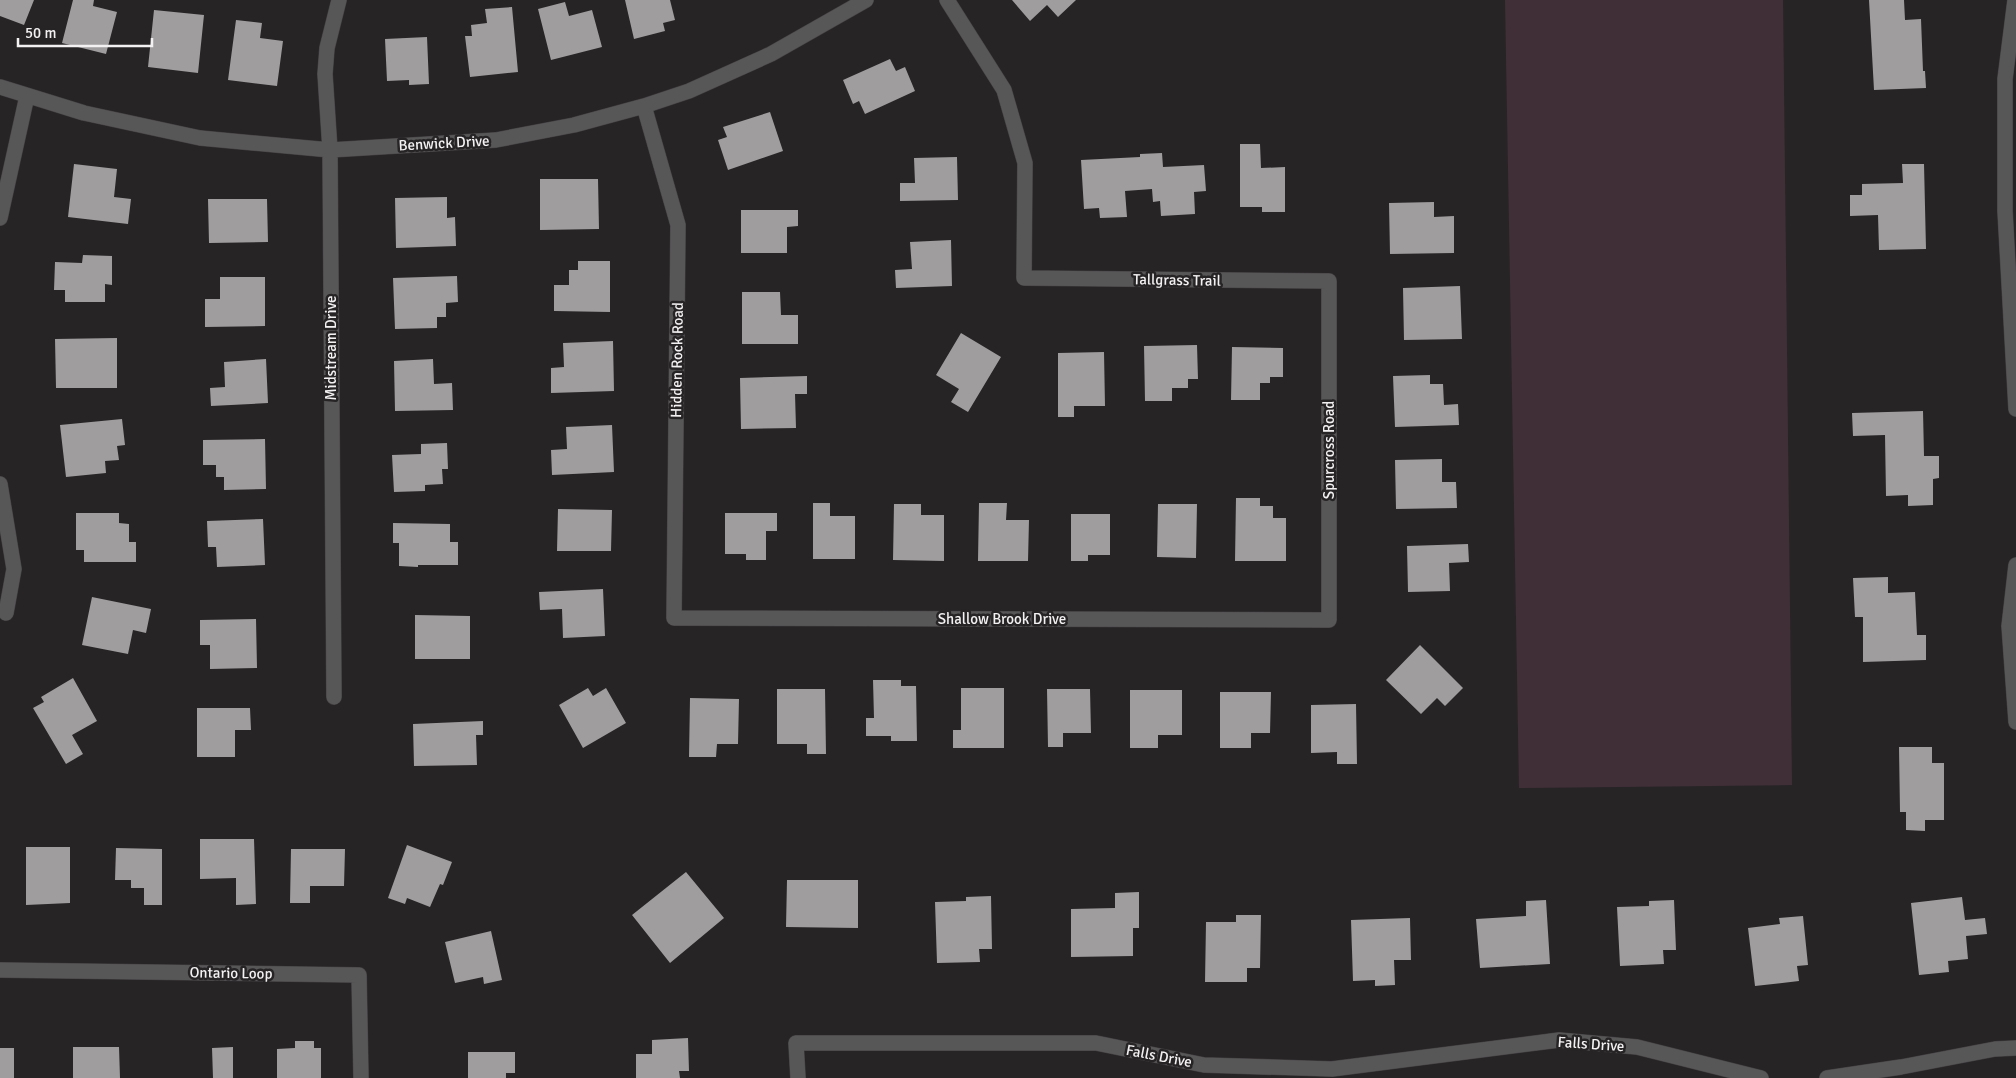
<svg xmlns="http://www.w3.org/2000/svg" width="2016" height="1078" font-family="Signika,sans-serif">
<style>
.green{fill:#412f38}
.building{fill:#a09d9e}
.lines{fill:none;stroke-linecap:round;stroke-linejoin:round}
.minor-casing{stroke:#444143;stroke-width:16}
.minor{stroke:#585758;stroke-width:15}
.labels{text-anchor:middle;dominant-baseline:central;stroke-width:5;stroke-linejoin:round;paint-order:stroke}
.street-label{font-size:15px;fill:#f3f1f2;stroke:#272426}
</style>
<rect width="100%" height="100%" fill="#272426"/>
<!-- green -->
<path class="green" d="M 1505,0 L 1783,0 L 1792,785 L 1519,788 Z"/>
<!-- building -->
<path class="building" d="M 0,0 L 34,0 L 24,25 L 0,16 Z
M 73,0 L 94,0 L 93,6 L 117,12 L 106,54 L 62,43 Z
M 625,0 L 670,0 L 675,20 L 663,23 L 665,31 L 634,39 Z
M 1012,0 L 1076,0 L 1058,17 L 1047,5 L 1030,21 Z
M 1869,0 L 1904,0 L 1905,20 L 1921,19 L 1923,71 L 1925,71 L 1926,88 L 1874,90 Z
M 565,2 L 569,16 L 592,10 L 602,47 L 551,60 L 538,9 Z
M 512,7 L 518,72 L 470,77 L 465,36 L 472,36 L 471,25 L 487,23 L 485,9 Z
M 154,10 L 204,15 L 198,73 L 148,67 Z
M 236,20 L 262,23 L 260,38 L 283,41 L 277,86 L 228,80 Z
M 427,37 L 429,84 L 409,85 L 409,80 L 387,81 L 385,39 Z
M 890,59 L 896,71 L 905,67 L 915,91 L 865,114 L 859,101 L 853,104 L 843,80 Z
M 770,112 L 783,151 L 728,170 L 718,140 L 727,137 L 723,127 Z
M 1240,144 L 1260,144 L 1261,168 L 1285,167 L 1285,212 L 1262,212 L 1262,207 L 1240,207 Z
M 1162,153 L 1163,167 L 1204,165 L 1206,191 L 1194,192 L 1195,214 L 1161,216 L 1160,201 L 1153,202 L 1152,189 L 1125,191 L 1127,217 L 1100,218 L 1099,208 L 1084,209 L 1081,160 L 1140,157 L 1140,154 Z
M 957,157 L 958,200 L 900,201 L 900,183 L 915,183 L 914,158 Z
M 74,164 L 117,169 L 114,197 L 131,199 L 128,224 L 68,217 Z
M 1902,164 L 1924,164 L 1926,249 L 1879,250 L 1878,215 L 1850,216 L 1850,195 L 1862,195 L 1862,184 L 1903,183 Z
M 540,179 L 598,179 L 599,229 L 540,230 Z
M 447,197 L 447,218 L 455,217 L 456,246 L 396,248 L 395,198 Z
M 208,199 L 267,199 L 268,242 L 209,243 Z
M 1434,202 L 1434,217 L 1454,216 L 1454,253 L 1390,254 L 1389,203 Z
M 741,210 L 798,210 L 798,226 L 787,227 L 787,253 L 741,253 Z
M 951,240 L 952,286 L 896,288 L 895,270 L 912,269 L 910,242 Z
M 83,255 L 112,256 L 112,285 L 105,284 L 105,302 L 65,302 L 65,290 L 54,290 L 55,262 L 82,263 Z
M 578,261 L 610,261 L 610,312 L 554,311 L 554,285 L 569,285 L 569,270 L 578,270 Z
M 457,276 L 458,302 L 446,303 L 446,317 L 437,317 L 437,328 L 395,329 L 393,278 Z
M 220,277 L 265,277 L 265,326 L 205,327 L 205,299 L 220,299 Z
M 1460,286 L 1462,339 L 1404,340 L 1403,288 Z
M 742,292 L 780,292 L 781,315 L 798,315 L 798,344 L 742,344 Z
M 961,333 L 1001,357 L 968,412 L 951,402 L 959,389 L 936,375 Z
M 117,338 L 117,388 L 56,388 L 55,339 Z
M 613,341 L 614,391 L 551,393 L 551,368 L 564,367 L 563,343 Z
M 1197,345 L 1198,379 L 1188,379 L 1188,388 L 1172,388 L 1172,401 L 1145,401 L 1144,346 Z
M 1232,347 L 1283,348 L 1283,377 L 1270,377 L 1270,383 L 1260,383 L 1260,400 L 1231,400 Z
M 1104,352 L 1105,406 L 1074,406 L 1074,417 L 1058,417 L 1058,353 Z
M 266,359 L 268,403 L 211,406 L 210,388 L 225,387 L 224,362 Z
M 433,359 L 434,384 L 452,383 L 453,410 L 395,411 L 394,361 Z
M 1430,375 L 1430,384 L 1443,384 L 1444,405 L 1458,404 L 1459,425 L 1395,427 L 1393,376 Z
M 807,376 L 807,394 L 795,394 L 796,428 L 741,429 L 740,378 Z
M 1923,411 L 1924,456 L 1939,456 L 1939,478 L 1933,479 L 1933,505 L 1908,506 L 1908,495 L 1886,496 L 1885,435 L 1853,436 L 1852,413 Z
M 122,419 L 125,445 L 117,446 L 119,460 L 105,461 L 106,473 L 66,477 L 60,425 Z
M 612,425 L 614,472 L 552,475 L 551,450 L 567,449 L 566,427 Z
M 265,439 L 266,489 L 224,490 L 224,477 L 216,477 L 216,465 L 203,465 L 203,440 Z
M 447,443 L 448,469 L 442,469 L 443,484 L 425,485 L 425,491 L 394,492 L 392,455 L 421,454 L 421,444 Z
M 1442,459 L 1442,482 L 1456,482 L 1457,508 L 1396,509 L 1395,460 Z
M 1236,498 L 1260,498 L 1260,506 L 1273,506 L 1273,518 L 1286,518 L 1286,561 L 1235,561 Z
M 813,503 L 830,503 L 830,516 L 855,516 L 855,559 L 813,559 Z
M 979,503 L 1007,503 L 1006,520 L 1029,520 L 1028,561 L 978,561 Z
M 894,504 L 921,504 L 921,515 L 944,515 L 944,561 L 893,560 Z
M 1158,504 L 1197,504 L 1196,558 L 1157,557 Z
M 558,509 L 612,510 L 611,551 L 557,551 Z
M 76,513 L 119,513 L 119,523 L 129,524 L 129,542 L 136,542 L 136,562 L 84,562 L 84,550 L 76,550 Z
M 725,513 L 777,513 L 777,531 L 766,531 L 766,560 L 746,560 L 746,554 L 725,554 Z
M 1071,514 L 1110,514 L 1110,555 L 1088,555 L 1088,561 L 1071,561 Z
M 263,519 L 265,565 L 217,567 L 216,547 L 208,547 L 207,521 Z
M 393,523 L 450,524 L 450,542 L 458,542 L 458,565 L 418,565 L 418,567 L 399,566 L 399,543 L 393,543 Z
M 1468,544 L 1469,562 L 1449,563 L 1450,591 L 1408,592 L 1407,546 Z
M 1888,577 L 1888,593 L 1915,592 L 1917,635 L 1926,635 L 1926,660 L 1863,662 L 1863,617 L 1855,617 L 1853,578 Z
M 603,589 L 605,636 L 563,638 L 562,609 L 540,610 L 539,592 Z
M 92,597 L 151,609 L 146,633 L 133,630 L 128,654 L 82,645 Z
M 415,615 L 470,616 L 470,659 L 415,659 Z
M 256,619 L 257,668 L 210,669 L 210,645 L 200,645 L 200,620 Z
M 1420,645 L 1463,688 L 1445,706 L 1437,698 L 1421,714 L 1386,680 Z
M 73,678 L 97,721 L 72,735 L 83,754 L 66,764 L 33,708 L 44,702 L 41,697 Z
M 873,680 L 901,680 L 901,686 L 916,686 L 917,741 L 891,741 L 891,736 L 866,736 L 866,718 L 874,718 Z
M 588,688 L 593,696 L 606,688 L 626,723 L 583,748 L 559,705 Z
M 961,688 L 1004,688 L 1004,748 L 953,748 L 953,730 L 961,730 Z
M 777,689 L 825,689 L 826,754 L 807,754 L 807,744 L 777,744 Z
M 1047,689 L 1090,689 L 1091,733 L 1063,733 L 1063,747 L 1048,747 Z
M 1130,690 L 1182,690 L 1182,735 L 1158,735 L 1158,748 L 1130,748 Z
M 1220,692 L 1271,692 L 1270,733 L 1251,733 L 1251,748 L 1220,748 Z
M 690,698 L 739,699 L 738,744 L 717,744 L 716,757 L 689,757 Z
M 1356,704 L 1357,764 L 1337,764 L 1337,752 L 1311,753 L 1311,705 Z
M 197,708 L 250,708 L 251,730 L 235,730 L 235,757 L 197,757 Z
M 483,721 L 483,735 L 476,735 L 477,765 L 414,766 L 413,724 Z
M 1899,747 L 1932,747 L 1932,763 L 1944,763 L 1944,820 L 1925,820 L 1925,831 L 1906,830 L 1906,812 L 1900,812 Z
M 200,839 L 254,839 L 256,904 L 236,905 L 236,878 L 200,879 Z
M 407,845 L 452,862 L 443,885 L 440,884 L 430,907 L 407,898 L 405,904 L 388,898 Z
M 26,847 L 70,847 L 70,903 L 26,905 Z
M 116,848 L 162,849 L 162,905 L 144,905 L 144,888 L 131,888 L 131,880 L 115,880 Z
M 291,849 L 345,849 L 344,886 L 310,886 L 310,903 L 290,903 Z
M 686,872 L 724,918 L 670,963 L 632,915 Z
M 787,880 L 858,880 L 858,928 L 786,927 Z
M 1139,892 L 1139,928 L 1133,928 L 1133,956 L 1071,957 L 1071,909 L 1115,908 L 1115,893 Z
M 991,896 L 992,949 L 979,949 L 980,962 L 937,963 L 935,902 L 966,901 L 966,897 Z
M 1962,897 L 1965,920 L 1985,918 L 1987,934 L 1966,936 L 1968,959 L 1948,961 L 1949,972 L 1919,975 L 1911,903 Z
M 1546,900 L 1550,964 L 1480,968 L 1476,919 L 1526,916 L 1526,901 Z
M 1674,900 L 1676,950 L 1663,950 L 1664,964 L 1620,966 L 1617,907 L 1649,906 L 1649,901 Z
M 1236,915 L 1261,915 L 1260,968 L 1247,968 L 1247,982 L 1205,982 L 1206,922 L 1236,922 Z
M 1803,916 L 1808,965 L 1797,966 L 1799,981 L 1755,986 L 1748,928 L 1780,924 L 1779,918 Z
M 1410,918 L 1411,960 L 1394,960 L 1395,985 L 1375,986 L 1375,980 L 1353,981 L 1351,920 Z
M 491,931 L 502,980 L 484,984 L 483,977 L 455,983 L 445,942 Z
M 688,1038 L 689,1071 L 679,1071 L 680,1078 L 636,1078 L 636,1054 L 652,1054 L 652,1040 Z
M 295,1041 L 314,1041 L 314,1048 L 321,1048 L 321,1078 L 277,1078 L 277,1049 L 295,1048 Z
M 73,1047 L 119,1047 L 120,1078 L 73,1078 Z
M 233,1047 L 233,1078 L 213,1078 L 212,1048 Z
M 0,1048 L 14,1048 L 14,1078 L 0,1078 Z
M 468,1052 L 515,1052 L 515,1073 L 506,1073 L 506,1078 L 468,1078 Z"/>
<g class="lines">
<defs>
<path id="minor" d="M 2015,0 L 2005,79 L 2005,211 L 2016,409
M 0,87 L 84,113 L 200,138 L 330,150 L 496,140 L 574,125 L 644,106 L 689,91 L 771,54 L 866,0
M 644,106 L 678,225 L 674,618 L 1329,620 L 1329,281 L 1024,278 L 1025,163 L 1004,90 L 947,0
M 0,218 L 27,96
M 0,484 L 14,569 L 6,613
M 2016,565 L 2009,626 L 2016,722
M 334,697 L 330,150 L 325,74 L 327,48 L 339,0
M 0,970 L 359,975 L 361,1078
M 798,1078 L 796,1043 L 1096,1043 L 1204,1065 L 1332,1069 L 1559,1040 L 1637,1047 L 1761,1078
M 1827,1078 L 1901,1067 L 1995,1049 L 2016,1048"/>
</defs>
<!-- minor casing -->
<use href="#minor" class="minor-casing"/>
<!-- minor -->
<use href="#minor" class="minor"/>
</g>
<g class="labels">
<!-- street labels -->
<g class="street-label">
<text transform="translate(444 143) rotate(-3)">Benwick Drive</text>
<text transform="translate(1177 280) rotate(1)">Tallgrass Trail</text>
<text transform="translate(331 348) rotate(-90)">Midstream Drive</text>
<text transform="translate(677 360) rotate(-89)">Hidden Rock Road</text>
<text transform="translate(1329 450) rotate(-90)">Spurcross Road</text>
<text x="1002" y="619">Shallow Brook Drive</text>
<text transform="translate(231 973) rotate(1)">Ontario Loop</text>
<text transform="translate(1591 1044) rotate(4)">Falls Drive</text>
<text transform="translate(1159 1056) rotate(11)">Falls Drive</text>
</g>
</g>
<!-- scale -->
<path d="M18 38v8h134v-8" fill="none" stroke="#f3f1f2" stroke-width="2.5"/>
<text x="25" y="38" font-size="15" fill="#f3f1f2" stroke="#272426" stroke-width="4" paint-order="stroke">50 m</text>
</svg>
